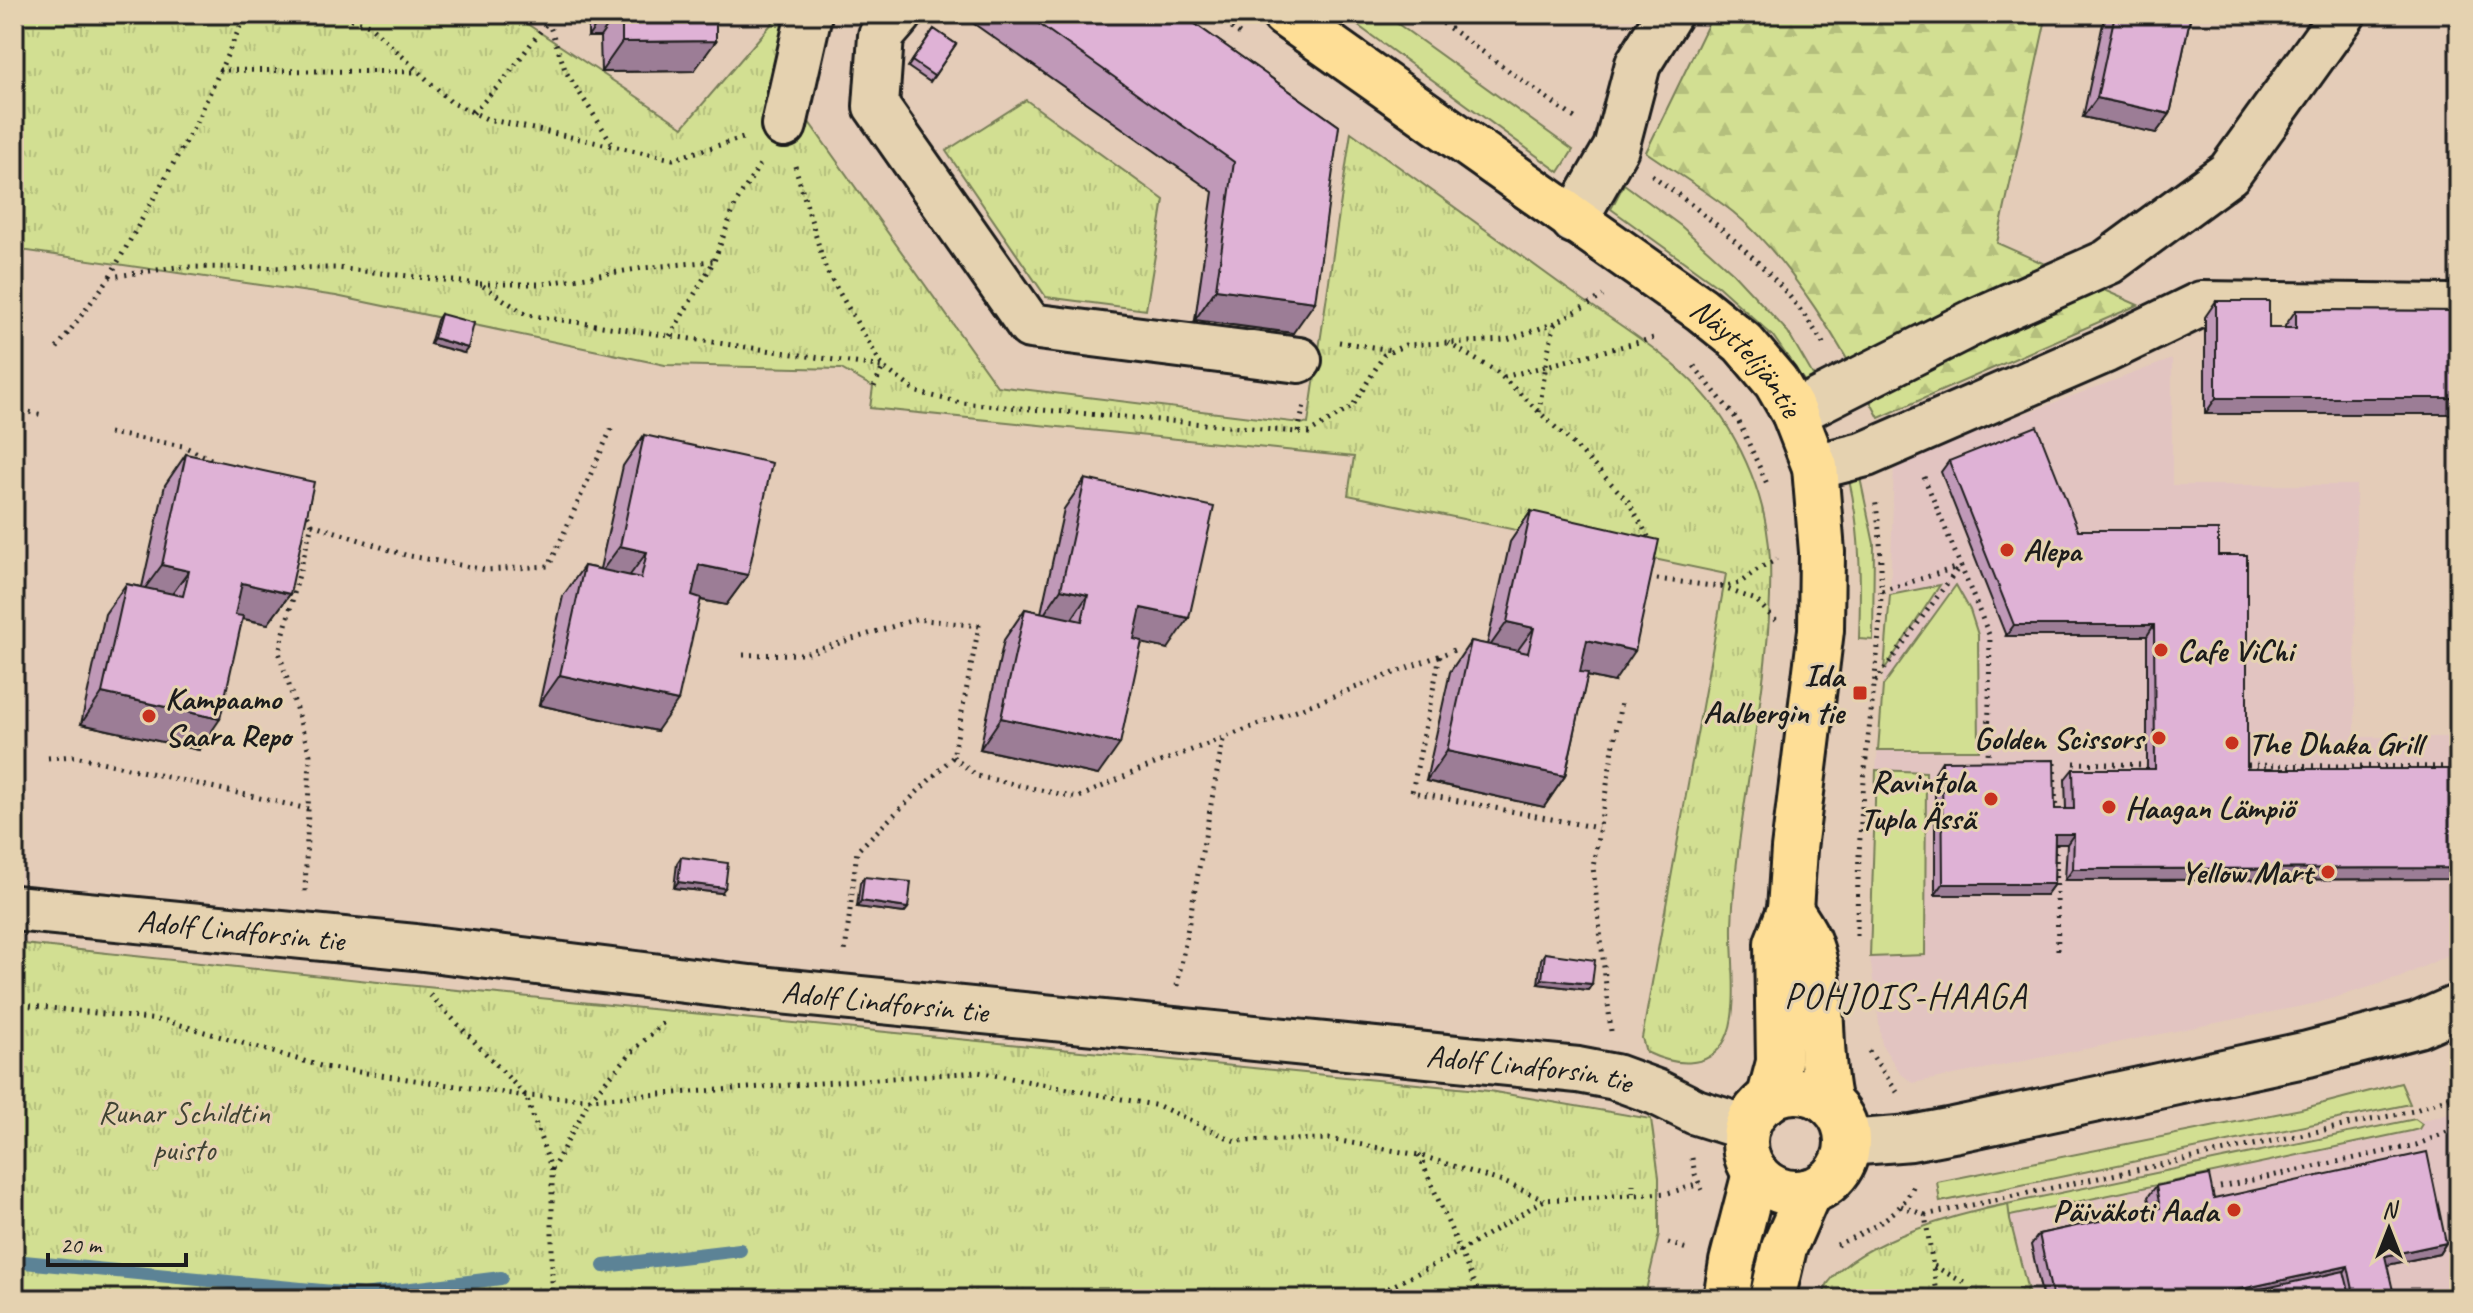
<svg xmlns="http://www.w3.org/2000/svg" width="2473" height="1313" font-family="Caveat,sans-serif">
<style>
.built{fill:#e2c4c1}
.green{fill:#d2df92;stroke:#777e57;stroke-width:2}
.forest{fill:url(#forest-firs);stroke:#777e57;stroke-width:2}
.park{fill:url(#park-tufts);stroke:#777e57;stroke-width:2}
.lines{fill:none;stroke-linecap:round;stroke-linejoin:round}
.stream{stroke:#5c8396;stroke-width:14}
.minor-casing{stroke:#1c1c1c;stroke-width:50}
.major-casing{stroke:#1c1c1c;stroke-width:50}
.path{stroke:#1c1c1c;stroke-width:5;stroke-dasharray:2 6;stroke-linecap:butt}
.minor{stroke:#e5d2b0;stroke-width:44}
.major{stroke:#fede96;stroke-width:44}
.wall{fill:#c099b8;stroke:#1c1c1c;stroke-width:2}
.shaded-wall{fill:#9c7d96;stroke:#1c1c1c;stroke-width:2}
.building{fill:#dfb2d6;stroke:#1c1c1c;stroke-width:2}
.poi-dot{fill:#c8321e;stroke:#e5d2b0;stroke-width:3}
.labels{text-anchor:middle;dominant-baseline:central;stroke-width:6;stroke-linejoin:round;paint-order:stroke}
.street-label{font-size:32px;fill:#1c1c1c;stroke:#e5d2b0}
.poi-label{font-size:32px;font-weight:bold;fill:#1c1c1c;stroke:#e5d2b0;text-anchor:start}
.park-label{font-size:32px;fill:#404334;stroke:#e5d2b0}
.quarter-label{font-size:36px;letter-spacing:2px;fill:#1c1c1c;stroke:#e5d2b0}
</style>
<defs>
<pattern id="forest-firs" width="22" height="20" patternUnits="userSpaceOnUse" patternTransform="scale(2)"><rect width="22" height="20" fill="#d2df92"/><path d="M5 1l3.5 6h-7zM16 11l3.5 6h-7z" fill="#b4bf7d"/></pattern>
<pattern id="park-tufts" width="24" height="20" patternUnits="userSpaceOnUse" patternTransform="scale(2)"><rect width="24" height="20" fill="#d2df92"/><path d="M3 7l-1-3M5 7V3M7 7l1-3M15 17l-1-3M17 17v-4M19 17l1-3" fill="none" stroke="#b4bf7d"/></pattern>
</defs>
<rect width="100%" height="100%" fill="#e4ccb8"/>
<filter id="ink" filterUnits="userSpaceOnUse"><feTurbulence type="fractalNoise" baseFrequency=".0125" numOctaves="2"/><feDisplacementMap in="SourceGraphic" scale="16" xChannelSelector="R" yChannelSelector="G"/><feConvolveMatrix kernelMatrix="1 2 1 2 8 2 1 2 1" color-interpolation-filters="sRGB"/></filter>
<g filter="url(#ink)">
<!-- built -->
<path class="built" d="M 2172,359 L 2172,485 L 2356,485 L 2355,737 L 2459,737 L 2459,950 L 2399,978 L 2317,1003 L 1913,1083 L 1900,1073 L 1882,1045 L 1870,957 L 1876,770 L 1890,601 L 1894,462 Z
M 2459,1110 L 2459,1299 L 2030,1299 L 2010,1220 L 2008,1204 L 2421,1121 Z"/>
<!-- green -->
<path class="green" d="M 1342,14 L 1384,14 L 1573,150 L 1559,172 Z
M 1624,184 L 1681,226 L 1733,273 L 1788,332 L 1813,375 L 1809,388 L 1773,336 L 1719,287 L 1611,209 Z
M 1859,473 L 1874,544 L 1873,640 L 1859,639 C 1861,583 1861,530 1848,475 Z
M 1940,585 L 1884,670 L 1890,595 Z
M 1956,585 L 1970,610 L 1978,635 L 1979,750 L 1878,750 L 1883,686 Z
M 1876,770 L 1926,772 L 1925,955 L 1870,957 Z
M 2401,1083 L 2410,1104 L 1940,1202 L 1937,1182 L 2301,1109 Z
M 2415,1119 L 2422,1124 L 2419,1129 L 2411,1131 L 2010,1216 L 2010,1220 L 1988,1208 Z"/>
<!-- forest -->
<path class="forest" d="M 1713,14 L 2047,14 L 1997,243 L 2138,305 L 1879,418 C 1846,353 1790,258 1733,212 C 1706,191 1675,172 1646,152 Z"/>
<!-- park -->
<path class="park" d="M 14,14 L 512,14 L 683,127 L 780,14 L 821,14 L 828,16 L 809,122 L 997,386 L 1308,424 L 1351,132 C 1423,184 1495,236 1566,288 C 1624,329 1693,366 1729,429 C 1752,468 1768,514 1770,560 C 1774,681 1736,805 1732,926 C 1731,957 1740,1013 1725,1040 C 1708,1071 1673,1065 1646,1052 L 1642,1038 L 1726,574 L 1348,495 L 1354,457 L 870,408 L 873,387 L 841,369 L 665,365 L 336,296 L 14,249 Z
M 1026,100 L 1164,200 L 1146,310 L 1046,297 L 946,151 Z
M 14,943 L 406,985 L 1489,1091 L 1651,1119 L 1659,1177 L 1659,1234 L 1644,1299 L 14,1299 Z
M 2008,1204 L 2010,1220 L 2030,1299 L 1822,1299 C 1824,1294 1825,1286 1829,1282 C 1861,1240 1958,1214 2008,1204 Z"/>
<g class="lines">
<!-- stream -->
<path class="stream" d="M 14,1261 L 363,1295 L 501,1278
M 604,1266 L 740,1250"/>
<defs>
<g id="minor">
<path d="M 900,14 L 881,36 L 876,106 L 1030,326 L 1299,360"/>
<path d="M 784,125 L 809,14"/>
<path d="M 1574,221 L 1616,148 L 1638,64 L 1669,14"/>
<path d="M 1794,413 L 1978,320 L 2108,262 L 2229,173 L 2343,14"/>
<path d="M 1815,467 L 1866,454 L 2106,350 L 2201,304 L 2450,307"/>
<path id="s1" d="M 14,908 L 415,947 L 750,988 L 1578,1070 L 1615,1077 L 1656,1092 L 1696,1112 L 1747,1128"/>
<path d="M 1847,1143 L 1911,1138 L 1953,1130 L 2308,1054 L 2418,1025 L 2459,1007"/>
</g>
<g id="major">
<path id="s2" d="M 1284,14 L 1701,309 L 1743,343 L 1776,382 L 1794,413 L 1815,467 L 1822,552 L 1821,630 L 1794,849 L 1790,910 L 1777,943 L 1779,1062 L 1769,1100"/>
<path d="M 1790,910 C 1796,920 1805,931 1809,943 C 1826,988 1817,1055 1829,1103"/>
<circle cx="1796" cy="1142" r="51"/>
<path d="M 1726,1299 L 1732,1262 L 1755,1173"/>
<path d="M 1772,1299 L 1784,1248 L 1809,1191"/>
</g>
</defs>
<!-- minor casing -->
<use href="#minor" class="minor-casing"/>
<!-- major casing -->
<use href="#major" class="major-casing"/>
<!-- path -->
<path class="path" d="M 336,14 L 369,25 L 451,102 L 487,119 L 673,159 L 743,138
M 1212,14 L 1244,37
M 1430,14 L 1576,119
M 548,21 L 566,72 L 614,146
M 219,70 L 419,72
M 473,113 L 504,80 L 548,21 L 550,14
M 795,166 L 826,270 L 883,367 L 917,392 L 961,403 L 1309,433 L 1352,407 L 1384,355 L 1405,345 L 1507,340 L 1555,323 L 1603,296
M 1652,175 C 1716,222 1785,277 1825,347
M 110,276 L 196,123 L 246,14
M 480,284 L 542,284 L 643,268 L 713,261
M 670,336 L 714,261 L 736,203 L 762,161
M 1339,342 L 1392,350
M 1448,343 L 1497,372 L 1574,445 L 1628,501 L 1650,540
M 57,348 L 110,277 L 177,267 L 336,268 L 480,284 L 527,315 L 883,367 L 874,387
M 1694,366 L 1739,422 L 1768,486
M 1504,377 L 1658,337
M 14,409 L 43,415
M 1539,412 L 1548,351 L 1555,324
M 1298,432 L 1304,405
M 109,433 L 183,446 L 215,461
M 1924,477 L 1990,637 L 1988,762
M 304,508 L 312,524 L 279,652 L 310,755 L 305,892
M 312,524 L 405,555 L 486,570 L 549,566 L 613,425
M 1649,578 L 1720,587 L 1740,583 L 1755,571 L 1777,559
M 1721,587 L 1756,600 L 1776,621
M 1882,591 L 1958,567
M 743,655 L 804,654 L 917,619 L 979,626 L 953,757 L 857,851 L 845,952
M 1440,656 L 1412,792 L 1598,828
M 1875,682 L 1959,567
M 953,757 L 977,776 L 1077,798 L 1139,770 L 1457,649
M 48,758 L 75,756 L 308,809
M 2054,763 L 2056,814
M 2074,763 L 2147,765
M 2240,765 L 2459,767
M 2056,844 L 2058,951
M 1857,936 C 1857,873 1861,810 1867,748 C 1876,665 1889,582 1875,499
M 1177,986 L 1223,740
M 430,995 L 526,1096 L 552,1171 L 552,1299
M 14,1004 L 167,1021 L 324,1067 L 526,1096 L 590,1099 L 978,1072 L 1159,1106 L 1235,1141 L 1329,1139 L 1419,1155 L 1506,1183 L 1544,1200
M 1611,1031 L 1593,867 L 1621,702
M 1869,1051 L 1897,1092
M 1419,1155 L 1481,1299
M 1692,1158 L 1695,1174 L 1702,1190
M 552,1170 L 590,1099 L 631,1053 L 663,1023
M 1633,1184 L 1633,1193
M 2220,1187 L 2416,1145 L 2459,1127
M 1901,1206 L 1925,1215 L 1938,1299
M 1925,1215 L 2413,1111 L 2459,1094
M 1668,1243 L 1690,1250
M 1837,1245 C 1865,1232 1903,1215 1914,1184
M 1934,1266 L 1968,1285
M 1367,1299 L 1459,1252 L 1544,1200 L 1668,1193 L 1700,1184"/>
<!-- minor -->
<use href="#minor" class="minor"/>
<!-- major -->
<use href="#major" class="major"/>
</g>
<!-- wall -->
<path class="wall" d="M 588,14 L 716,14 L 694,71 L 601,72 L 600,37 L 588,37 Z
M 975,14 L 1181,14 L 1339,126 L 1293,333 L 1195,320 L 1213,192 L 970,21 Z
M 2105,14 L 2191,14 L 2170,114 L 2156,133 L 2083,117 Z
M 934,29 L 956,44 L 930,82 L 908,67 Z
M 2216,301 L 2269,328 L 2285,328 L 2285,326 L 2296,310 L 2459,311 L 2459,414 L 2205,414 L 2205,317 Z
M 441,314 L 464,353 L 430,344 L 437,320 Z
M 644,435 L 748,575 L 726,605 L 700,600 L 657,731 L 539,705 L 563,596 L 584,566 L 600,569 L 623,466 Z
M 186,454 L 290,594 L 268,624 L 243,619 L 199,750 L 81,724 L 105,614 L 126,584 L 142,587 L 165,485 Z
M 1949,461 L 2078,530 L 2218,555 L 2247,769 L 2459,769 L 2459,879 L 2065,880 L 2067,844 L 2055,844 L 2054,884 L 2046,895 L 1935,895 L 1935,772 L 1942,761 L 2055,809 L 2066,809 L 2065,779 L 2073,769 L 2147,769 L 2147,636 L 2006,636 L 1941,472 Z
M 1085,479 L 1168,649 L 1142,643 L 1098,775 L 980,749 L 1004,640 L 1025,609 L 1041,613 L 1064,509 Z
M 1531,511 L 1614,682 L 1587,676 L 1565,776 L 1544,807 L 1426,781 L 1450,672 L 1471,641 L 1487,645 L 1510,542 Z
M 681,857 L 721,893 L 674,888 L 677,863 Z
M 864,877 L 908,908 L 904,913 L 857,907 L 860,883 Z
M 1545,953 L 1592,984 L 1588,990 L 1538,984 L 1541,959 Z
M 2156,1186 L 2214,1199 L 2446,1243 L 2439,1254 L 2387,1265 L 2391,1299 L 2345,1299 L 2345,1297 L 2334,1299 L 2043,1299 L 2031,1245 L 2039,1234 L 2151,1210 L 2148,1197 Z
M 1841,1290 L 1876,1299 L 1834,1299 Z"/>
<!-- shaded-wall -->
<path class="shaded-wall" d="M 604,14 L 616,14 L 600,37 L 588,37 Z
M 716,41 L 694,71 L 601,72 L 622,42 Z
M 2097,98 L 2170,114 L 2156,133 L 2083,117 Z
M 1216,289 L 1315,302 L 1293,333 L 1195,320 Z
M 434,338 L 468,348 L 464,353 L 430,344 Z
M 2216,398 L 2459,398 L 2459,414 L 2205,414 Z
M 620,546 L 647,552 L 625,582 L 598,576 Z
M 162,565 L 189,571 L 167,601 L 140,595 Z
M 699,565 L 748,575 L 726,605 L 678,595 Z
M 242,583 L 290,594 L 268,624 L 220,614 Z
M 1061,589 L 1088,595 L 1067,626 L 1040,620 Z
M 1141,608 L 1189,618 L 1168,649 L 1119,638 Z
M 1507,622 L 1534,628 L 1512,658 L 1485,653 Z
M 2014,625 L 2154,625 L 2147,636 L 2006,636 Z
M 1587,640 L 1635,651 L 1614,682 L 1565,671 Z
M 560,675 L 678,701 L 657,731 L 539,705 Z
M 102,693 L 220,719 L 199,750 L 81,724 Z
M 1001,718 L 1120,744 L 1098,775 L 980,749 Z
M 1447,751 L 1565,776 L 1544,807 L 1426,781 Z
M 2055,834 L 2074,834 L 2067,844 L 2047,844 Z
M 2459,868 L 2459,879 L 2065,880 L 2073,869 Z
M 678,882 L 725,888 L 721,893 L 674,888 Z
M 1943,884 L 2054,884 L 2046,895 L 1935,895 Z
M 861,901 L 908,908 L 904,913 L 857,907 Z
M 1542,979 L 1592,984 L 1588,990 L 1538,984 Z
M 2446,1243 L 2439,1254 L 2378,1267 L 2385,1256 Z
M 2348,1266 L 2341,1277 L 2238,1299 L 2195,1299 Z
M 2349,1291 L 2345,1297 L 2334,1299 L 2313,1299 Z
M 2394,1295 L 2391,1299 L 2374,1299 Z"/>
<!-- building -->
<path class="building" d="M 622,14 L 716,14 L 716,41 L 622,42 Z
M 1025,14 L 1181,14 L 1339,126 L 1315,302 L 1216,289 L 1234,162 Z
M 2115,14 L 2191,14 L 2170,114 L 2097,98 Z
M 934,29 L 956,44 L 934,76 L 912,61 Z
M 2216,301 L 2269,301 L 2269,328 L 2296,328 L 2296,310 L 2459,311 L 2459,398 L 2216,398 Z
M 441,314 L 474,323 L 468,348 L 434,338 Z
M 2037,426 L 2078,530 L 2218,530 L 2218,555 L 2247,555 L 2247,769 L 2459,769 L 2459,868 L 2073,869 L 2074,834 L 2055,834 L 2054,884 L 1943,884 L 1942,761 L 2054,760 L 2055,809 L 2074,809 L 2073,769 L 2155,769 L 2154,625 L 2014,625 L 1949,461 Z
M 644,435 L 772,463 L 748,575 L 699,565 L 692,595 L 701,598 L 678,701 L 560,675 L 584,566 L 641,578 L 647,552 L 620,546 Z
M 186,454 L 314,482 L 290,594 L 242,583 L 235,615 L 243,616 L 220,719 L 102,693 L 126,584 L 183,596 L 189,571 L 162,565 Z
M 1085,479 L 1214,507 L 1189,618 L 1141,608 L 1134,639 L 1142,641 L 1120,744 L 1001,718 L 1025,609 L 1082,621 L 1088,595 L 1061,589 Z
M 1531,511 L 1659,540 L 1635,651 L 1587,640 L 1580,672 L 1588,673 L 1565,776 L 1447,751 L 1471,641 L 1528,653 L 1534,628 L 1507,622 Z
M 681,857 L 728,863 L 725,888 L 678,882 Z
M 864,877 L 911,882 L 908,908 L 861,901 Z
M 1545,953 L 1595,960 L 1592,984 L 1542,979 Z
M 2427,1152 L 2446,1243 L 2385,1256 L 2394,1295 L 2374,1299 L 2355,1299 L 2348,1266 L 2195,1299 L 2053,1299 L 2039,1234 L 2160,1208 L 2156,1186 L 2209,1175 L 2214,1199 Z
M 2344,1271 L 2349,1291 L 2313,1299 L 2216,1299 Z
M 1841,1290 L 1876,1290 L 1876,1299 L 1841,1299 Z"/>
</g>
<!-- markers -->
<g class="poi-dot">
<circle cx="2007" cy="550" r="8"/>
<circle cx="2161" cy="650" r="8"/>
<rect x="1852" y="685" width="16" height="16" rx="4"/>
<circle cx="149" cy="716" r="8"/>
<circle cx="2159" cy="738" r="8"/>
<circle cx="2232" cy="743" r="8"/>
<circle cx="1991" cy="799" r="8"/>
<circle cx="2109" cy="807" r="8"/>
<circle cx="2328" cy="872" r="8"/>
<circle cx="2234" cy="1210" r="8"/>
</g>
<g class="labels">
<!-- street labels -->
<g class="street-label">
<text stroke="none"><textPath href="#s2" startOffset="578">Näyttelijäntie</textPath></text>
<text stroke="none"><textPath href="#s1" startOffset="228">Adolf Lindforsin tie</textPath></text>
<text stroke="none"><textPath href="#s1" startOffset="876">Adolf Lindforsin tie</textPath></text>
<text stroke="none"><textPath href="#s1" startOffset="1524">Adolf Lindforsin tie</textPath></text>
</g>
<!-- poi labels -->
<g class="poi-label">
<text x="2023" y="550">Alepa</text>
<text x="2177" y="650">Cafe ViChi</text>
<text x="1844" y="675" text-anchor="end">Ida<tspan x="1844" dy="37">Aalbergin tie</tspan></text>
<text x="165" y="698">Kampaamo<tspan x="165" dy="37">Saara Repo</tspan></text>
<text x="2143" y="738" text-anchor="end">Golden Scissors</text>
<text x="2248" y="743">The Dhaka Grill</text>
<text x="1975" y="781" text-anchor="end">Ravintola<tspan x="1975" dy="37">Tupla Ässä</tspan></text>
<text x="2125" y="807">Haagan Lämpiö</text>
<text x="2312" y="872" text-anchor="end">Yellow Mart</text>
<text x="2218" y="1210" text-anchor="end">Päiväkoti Aada</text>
</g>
<!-- park labels -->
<g class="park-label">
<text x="184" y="1112">Runar Schildtin<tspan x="184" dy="37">puisto</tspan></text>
</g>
<!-- quarter labels -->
<g class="quarter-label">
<text x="1906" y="996">POHJOIS-HAAGA</text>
</g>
</g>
<!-- margin -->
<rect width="2473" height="1313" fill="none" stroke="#e5d2b0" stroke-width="48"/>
<rect x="24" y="24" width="2425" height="1265" fill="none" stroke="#1c1c1c" stroke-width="3" filter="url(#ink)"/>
<!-- north arrow -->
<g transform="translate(2389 1229)" stroke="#e5d2b0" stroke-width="6" paint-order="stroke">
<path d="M0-6L14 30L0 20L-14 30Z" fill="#1c1c1c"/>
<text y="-12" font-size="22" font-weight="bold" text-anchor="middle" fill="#1c1c1c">N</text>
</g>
<!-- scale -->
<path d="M48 1253v12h138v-12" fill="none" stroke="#1c1c1c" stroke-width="4"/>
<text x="60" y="1253" font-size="24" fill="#1c1c1c" stroke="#e5d2b0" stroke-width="6" paint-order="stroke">20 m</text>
</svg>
